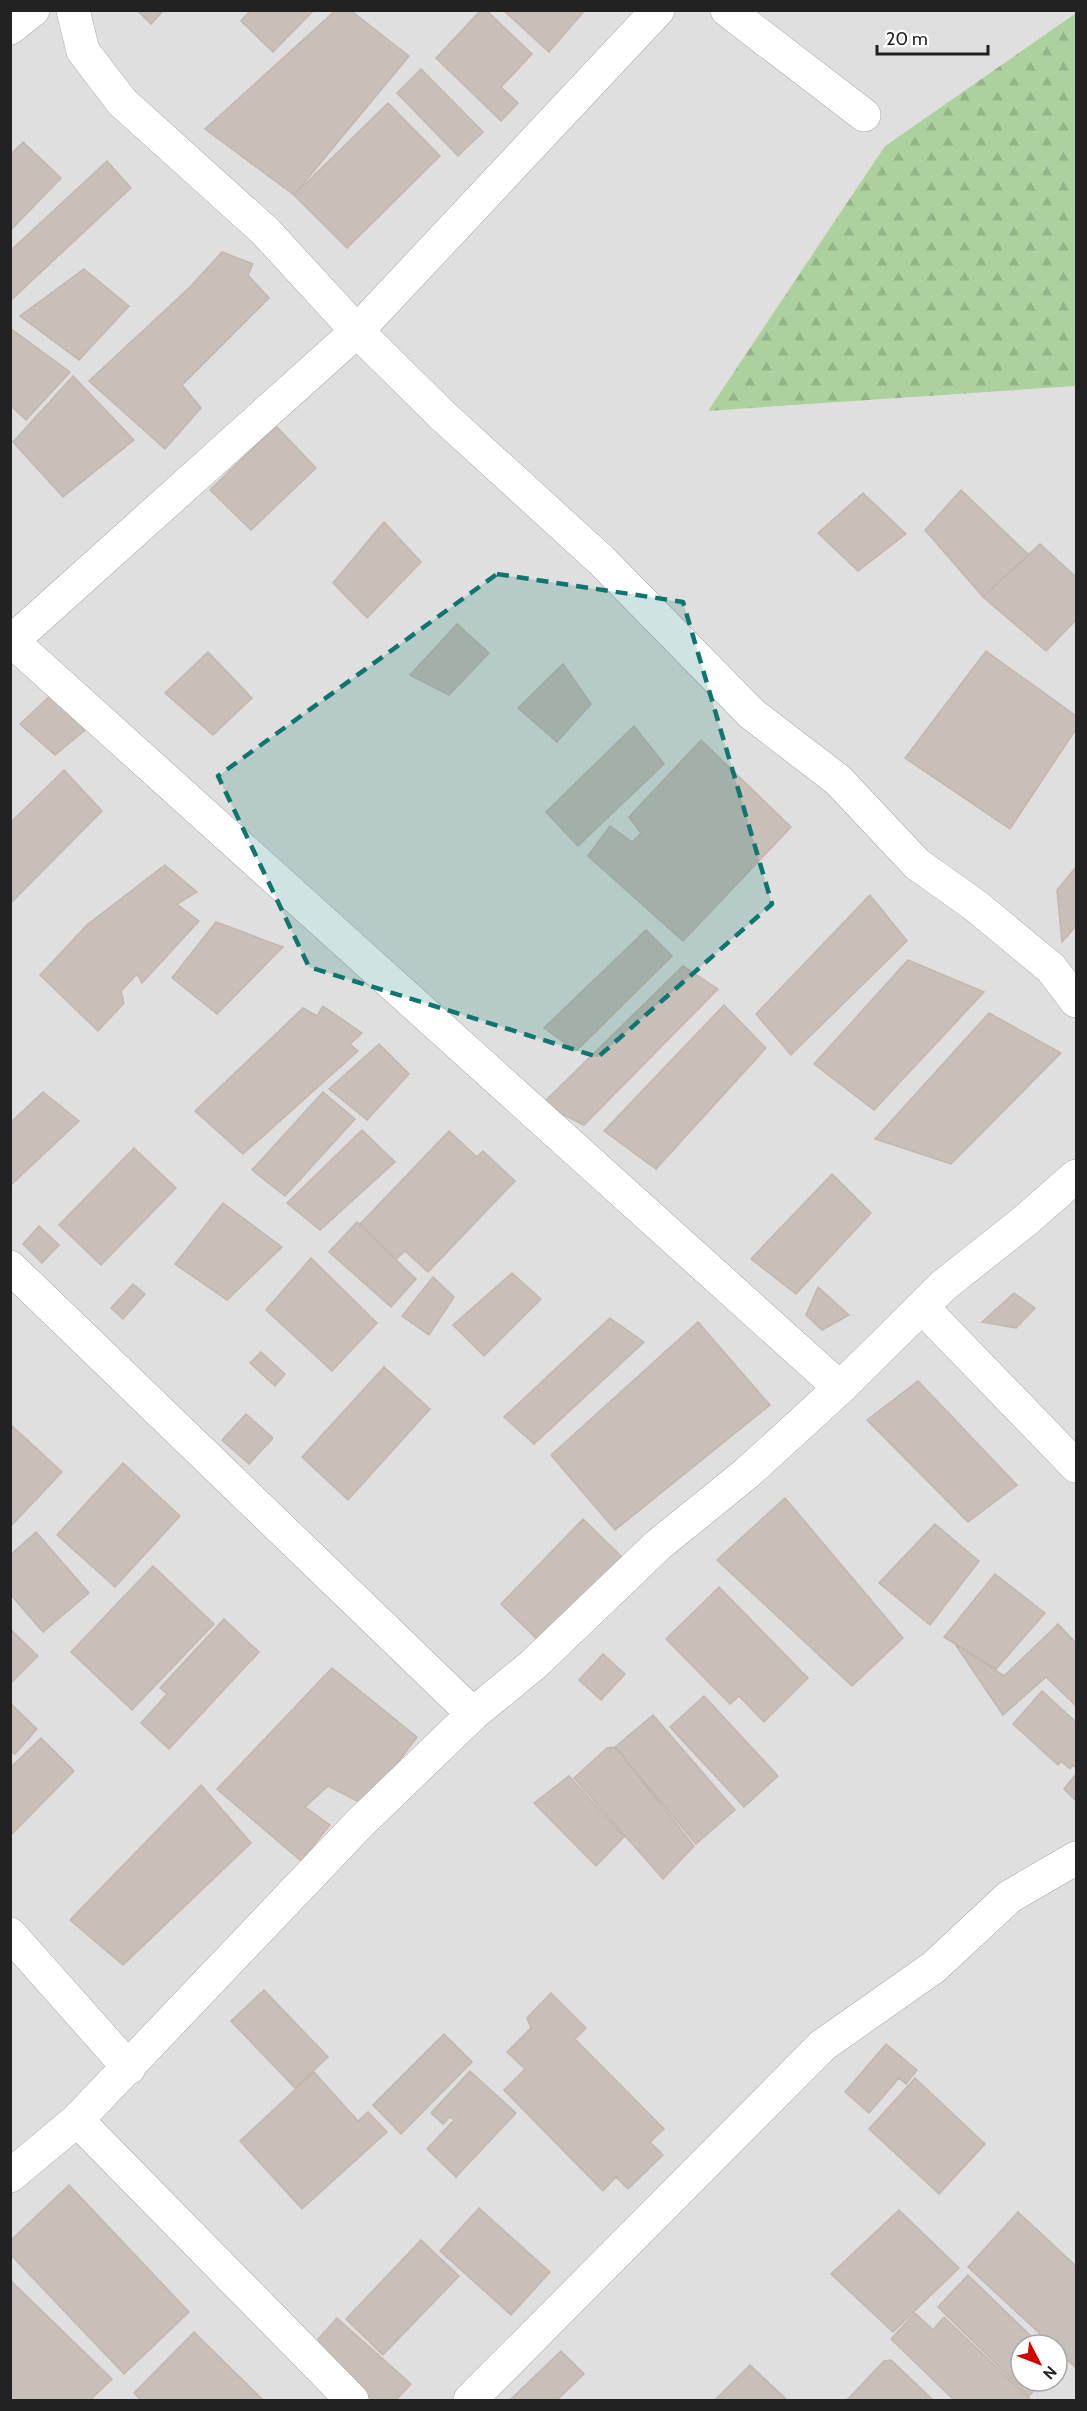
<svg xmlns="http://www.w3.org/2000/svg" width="1087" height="2411" font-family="Cabin,sans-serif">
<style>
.residential{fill:#e0dfdf;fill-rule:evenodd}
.forest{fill:url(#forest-firs)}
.building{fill:#c7bfb8;stroke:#c4b6ab;stroke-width:1.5}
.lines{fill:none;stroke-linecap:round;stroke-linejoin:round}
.street-casing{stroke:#a9a9a9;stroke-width:34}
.street{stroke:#fff;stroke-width:33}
.marked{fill:#0f766e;fill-opacity:0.2;stroke:#0f766e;stroke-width:4.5;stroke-dasharray:12 8;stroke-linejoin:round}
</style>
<defs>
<pattern id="forest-firs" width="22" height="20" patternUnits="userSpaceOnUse" patternTransform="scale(1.5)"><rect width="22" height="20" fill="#add19e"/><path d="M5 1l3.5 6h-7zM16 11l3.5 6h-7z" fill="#95b388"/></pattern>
</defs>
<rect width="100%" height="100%" fill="#f2efe9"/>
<!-- residential -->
<path class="residential" d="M 11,11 L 1076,11 L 1076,13 L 885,146 L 709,411 L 1076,386 L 1076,2400 L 11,2400 ZM 1021,2345 L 1057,2345 L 1057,2381 L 1021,2381 Z"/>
<!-- forest -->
<path class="forest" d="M 1076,13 L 1076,386 L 708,411 L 885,146 Z"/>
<!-- building -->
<path class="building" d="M 137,10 L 164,10 L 151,24 Z
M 251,10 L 314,10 L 273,52 L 241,21 Z
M 336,10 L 350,10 L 409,56 L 294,195 L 205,129 Z
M 481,10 L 486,10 L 532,54 L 501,87 L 518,103 L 501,121 L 436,58 Z
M 503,10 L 585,10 L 549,52 Z
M 421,69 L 483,132 L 458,156 L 397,93 Z
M 388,103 L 440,156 L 347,248 L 294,195 Z
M 23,142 L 61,178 L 10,231 L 10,155 Z
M 107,161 L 131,188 L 10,301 L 10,251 Z
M 222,252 L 253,264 L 248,275 L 269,298 L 182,385 L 201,408 L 165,449 L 89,381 L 190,287 Z
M 84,269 L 129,306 L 79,360 L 20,316 Z
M 10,328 L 70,372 L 26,420 L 10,405 Z
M 73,376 L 134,440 L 63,497 L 13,442 Z
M 276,426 L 316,468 L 251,530 L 210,490 Z
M 961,490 L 1029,555 L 983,597 L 925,530 Z
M 863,493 L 906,534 L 858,571 L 818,533 Z
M 384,522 L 421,562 L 367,618 L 333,583 Z
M 1040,544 L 1076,577 L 1076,620 L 1046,651 L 983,597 Z
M 457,624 L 489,653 L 449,695 L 410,675 Z
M 986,651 L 1076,716 L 1076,729 L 1010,829 L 905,758 Z
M 208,652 L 252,698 L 213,735 L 165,693 Z
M 563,664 L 591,704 L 557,742 L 518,708 Z
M 50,696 L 90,726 L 55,755 L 20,724 Z
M 634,726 L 664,764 L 578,846 L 546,812 Z
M 701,740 L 791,827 L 683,941 L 588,856 L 610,826 L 632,842 L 641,833 L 629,817 Z
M 64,770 L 102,811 L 10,904 L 10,823 Z
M 165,865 L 197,892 L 177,904 L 199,921 L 142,983 L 137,974 L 121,991 L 124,1003 L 98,1031 L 40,975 L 88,924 Z
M 1076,867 L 1076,926 L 1062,942 L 1057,890 Z
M 870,895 L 907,941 L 791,1055 L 756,1014 Z
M 216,922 L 283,947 L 217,1014 L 172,978 Z
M 646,930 L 672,956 L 576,1051 L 544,1028 Z
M 908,960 L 984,992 L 874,1110 L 814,1064 Z
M 683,966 L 718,989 L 584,1125 L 542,1104 Z
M 724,1005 L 766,1048 L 656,1169 L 604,1131 Z
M 323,1006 L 362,1033 L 350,1044 L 358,1051 L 243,1154 L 195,1111 L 303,1008 L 317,1016 Z
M 989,1013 L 1061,1053 L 951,1164 L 875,1139 Z
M 379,1044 L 409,1074 L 367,1120 L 329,1089 Z
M 43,1092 L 79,1121 L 12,1184 L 10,1182 L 10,1123 Z
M 323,1092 L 355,1119 L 285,1196 L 252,1170 Z
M 362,1130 L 395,1162 L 320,1230 L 287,1203 Z
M 449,1131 L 477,1157 L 483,1151 L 515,1181 L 428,1272 L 405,1251 L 396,1259 L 360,1224 Z
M 134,1148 L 176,1188 L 101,1265 L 59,1225 Z
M 832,1174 L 871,1213 L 796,1294 L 751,1259 Z
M 223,1203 L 282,1247 L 227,1300 L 175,1264 Z
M 357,1222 L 416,1279 L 391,1307 L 329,1252 Z
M 39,1226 L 59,1245 L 42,1263 L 23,1244 Z
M 311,1258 L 377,1323 L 332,1371 L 266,1310 Z
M 512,1273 L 541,1299 L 484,1356 L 453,1325 Z
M 433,1277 L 454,1297 L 429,1335 L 402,1316 Z
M 133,1284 L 145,1294 L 123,1319 L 111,1308 Z
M 818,1287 L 849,1315 L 822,1330 L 806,1315 Z
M 1014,1293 L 1035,1308 L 1016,1328 L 982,1322 Z
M 610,1318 L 644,1342 L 534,1444 L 504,1417 Z
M 698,1322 L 770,1405 L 615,1530 L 551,1455 Z
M 261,1352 L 285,1374 L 275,1386 L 250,1363 Z
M 384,1367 L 430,1409 L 348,1500 L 302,1457 Z
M 918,1381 L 1017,1485 L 968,1522 L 867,1420 Z
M 246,1414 L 273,1438 L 249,1464 L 222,1440 Z
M 10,1424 L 62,1472 L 10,1527 Z
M 123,1463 L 180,1516 L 115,1587 L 57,1535 Z
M 785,1498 L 903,1638 L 852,1686 L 717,1560 Z
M 583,1519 L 625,1560 L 543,1645 L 501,1604 Z
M 935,1524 L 979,1561 L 930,1625 L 879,1583 Z
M 36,1532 L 89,1593 L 43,1632 L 10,1594 L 10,1555 Z
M 153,1566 L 214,1624 L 132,1710 L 71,1652 Z
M 995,1574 L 1045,1613 L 996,1669 L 944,1637 Z
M 719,1587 L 808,1678 L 764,1722 L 739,1696 L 730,1704 L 666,1639 Z
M 224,1619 L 259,1652 L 169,1749 L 141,1723 L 167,1694 L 160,1688 Z
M 1058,1624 L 1076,1643 L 1076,1706 L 1046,1677 L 1003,1715 L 955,1644 L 1004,1676 Z
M 10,1629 L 38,1656 L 10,1684 Z
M 603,1654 L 625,1674 L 601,1700 L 579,1680 Z
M 332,1668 L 417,1737 L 365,1805 L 328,1786 L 305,1807 L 330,1825 L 301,1861 L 217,1789 Z
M 1042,1691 L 1076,1722 L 1076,1768 L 1073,1765 L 1070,1769 L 1061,1761 L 1058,1765 L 1013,1724 Z
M 704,1696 L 778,1776 L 744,1807 L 670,1727 Z
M 10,1703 L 37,1729 L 15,1754 L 10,1751 Z
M 653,1715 L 735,1810 L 696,1844 L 615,1747 Z
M 41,1738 L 74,1771 L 10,1836 L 10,1768 Z
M 615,1747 L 694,1846 L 663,1879 L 574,1778 L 607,1748 Z
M 1076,1774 L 1076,1798 L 1075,1800 L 1064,1789 Z
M 569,1776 L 624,1837 L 596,1866 L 534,1803 Z
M 201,1785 L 251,1843 L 123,1965 L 70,1920 Z
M 264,1990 L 328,2057 L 295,2088 L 231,2021 Z
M 551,1993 L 586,2028 L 575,2039 L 664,2129 L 650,2142 L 663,2155 L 628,2189 L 616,2177 L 603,2191 L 504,2090 L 525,2069 L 507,2052 L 531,2028 L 527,2018 Z
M 444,2034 L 472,2062 L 401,2134 L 373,2105 Z
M 886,2044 L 917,2070 L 906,2084 L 899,2078 L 869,2113 L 845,2092 Z
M 470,2071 L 516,2113 L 456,2177 L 427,2149 L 454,2120 L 450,2117 L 443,2124 L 431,2113 Z
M 314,2072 L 358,2121 L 368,2112 L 387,2132 L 302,2209 L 240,2141 Z
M 915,2078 L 985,2144 L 939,2194 L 869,2129 Z
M 69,2185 L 189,2312 L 124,2374 L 10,2254 L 10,2241 Z
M 479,2208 L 550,2272 L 511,2315 L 440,2251 Z
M 899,2210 L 959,2268 L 893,2332 L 831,2274 Z
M 1018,2212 L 1076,2266 L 1076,2368 L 1057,2350 L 1057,2345 L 1052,2345 L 968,2267 Z
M 421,2240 L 459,2276 L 383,2355 L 346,2319 Z
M 968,2275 L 1040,2345 L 1021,2345 L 1021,2381 L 1043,2381 L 1029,2396 L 938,2307 Z
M 10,2280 L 112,2379 L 90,2400 L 10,2400 Z
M 915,2313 L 933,2330 L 944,2317 L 1031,2400 L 954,2400 L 891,2339 Z
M 337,2318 L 411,2384 L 396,2400 L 373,2400 L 312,2346 Z
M 194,2332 L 263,2400 L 141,2400 L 134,2393 Z
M 561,2351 L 584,2374 L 557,2400 L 510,2400 Z
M 891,2360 L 933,2400 L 847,2400 L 884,2361 Z
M 750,2365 L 787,2400 L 715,2400 Z"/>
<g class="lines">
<defs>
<path id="street" d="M 73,10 L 83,51 L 122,102 L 265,231 L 357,331 L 442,415 L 601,560 L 752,714 L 838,780 L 917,864 L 976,906 L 1051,968 L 1076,1001
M 658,10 L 357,331 L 12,641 L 840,1388
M 727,10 L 864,115
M 10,28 L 33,10
M 10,1267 L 473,1714
M 922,1307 L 1076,1466
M 10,1934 L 129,2068
M 77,2120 L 352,2400
M 10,2176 L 77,2120 L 360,1823 L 473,1714 L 534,1664 L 658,1545 L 747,1473 L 840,1388 L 944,1285 L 1026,1220 L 1076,1176
M 470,2400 L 823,2045 L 934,1967 L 1009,1897 L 1076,1858"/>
</defs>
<!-- street casing -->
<use href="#street" class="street-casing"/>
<!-- street -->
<use href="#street" class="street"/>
</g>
<!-- marked area -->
<path class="marked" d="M 497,574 L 683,602 L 772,904 L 598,1057 L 309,967 L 218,776 Z"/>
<!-- border -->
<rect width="1087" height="2411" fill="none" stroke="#222222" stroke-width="24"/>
<!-- north arrow -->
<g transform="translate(1039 2363) rotate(132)"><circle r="28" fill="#ffffff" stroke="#a7a7a7" stroke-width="1.5"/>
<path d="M0-4.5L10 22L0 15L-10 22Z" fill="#d40000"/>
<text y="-9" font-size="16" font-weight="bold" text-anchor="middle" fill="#222222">N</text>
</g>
<!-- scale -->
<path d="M877 45v9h111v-9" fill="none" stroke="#222222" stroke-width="3"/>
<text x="886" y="45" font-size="18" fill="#222222" stroke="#ffffff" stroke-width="4.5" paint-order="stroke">20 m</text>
</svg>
